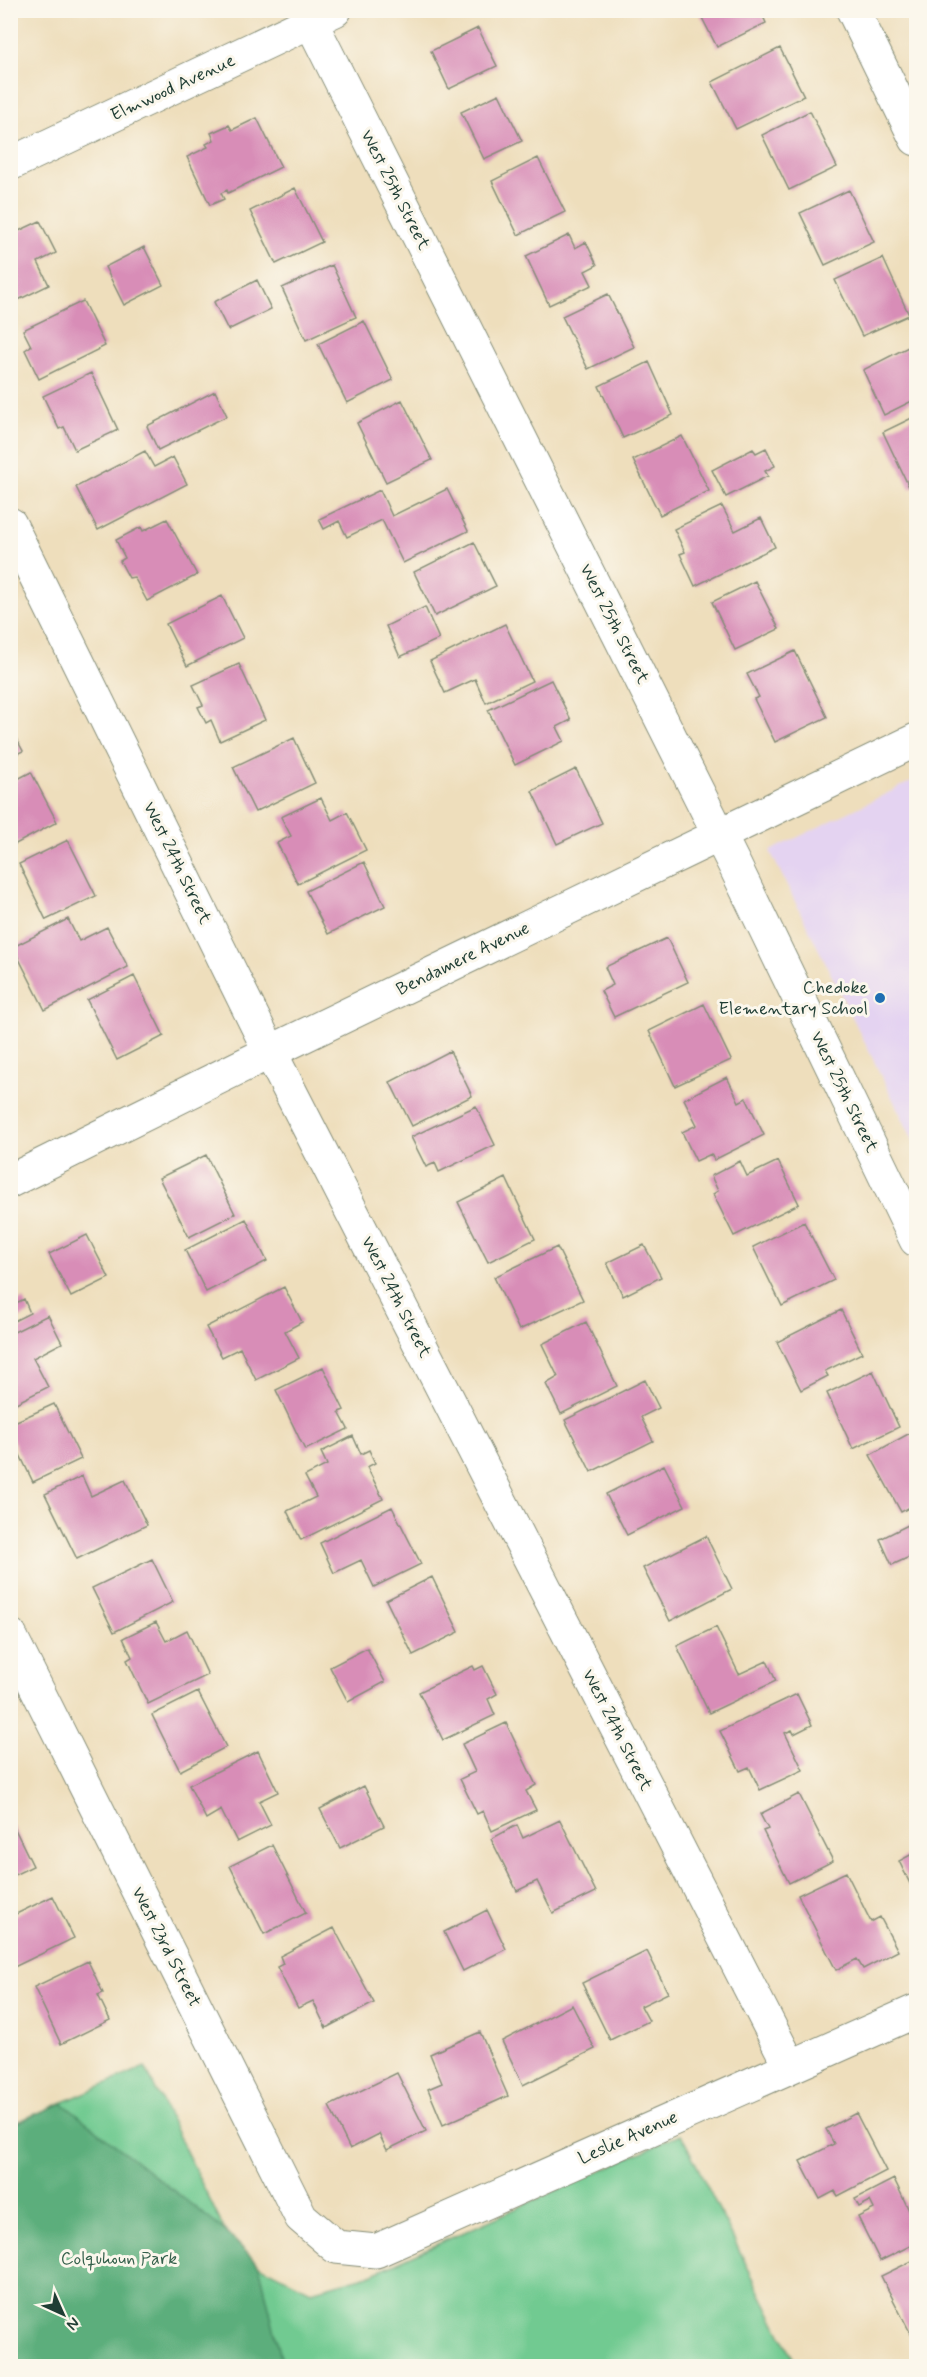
<svg xmlns="http://www.w3.org/2000/svg" width="927" height="2377" font-family="Mynerve,sans-serif">
<style>
.built{fill:#e4d3f1}
.green{fill:#71ca91;stroke:#488462;stroke-width:1.5}
.forest{fill:#5cae7b;stroke:#3e7658;stroke-width:1.5}
.building{fill:#d88db7}
.lines{fill:none;stroke-linecap:round;stroke-linejoin:round}
.minor-casing{stroke:#868e78;stroke-width:35}
.minor{stroke:#fff;stroke-width:33}
.poi-dot{fill:#1f6fb2;stroke:#fbf7ec;stroke-width:2}
.labels{text-anchor:middle;dominant-baseline:central;stroke-width:6;stroke-linejoin:round;paint-order:stroke}
.street-label{font-size:18px;fill:#1f3d34;stroke:#fbf7ec}
.poi-label{font-size:18px;fill:#1f3d34;stroke:#fbf7ec;text-anchor:end}
.park-label{font-size:18px;fill:#34604b;stroke:#fbf7ec}
</style>
<rect width="100%" height="100%" fill="#fbf7ec"/>
<filter id="ink" filterUnits="userSpaceOnUse"><feTurbulence type="fractalNoise" baseFrequency=".0167" numOctaves="2"/><feDisplacementMap in="SourceGraphic" scale="12" xChannelSelector="R" yChannelSelector="G"/><feConvolveMatrix kernelMatrix="1 2 1 2 8 2 1 2 1" color-interpolation-filters="sRGB"/></filter>
<filter id="wash" filterUnits="userSpaceOnUse"><feTurbulence type="fractalNoise" baseFrequency=".008" numOctaves="4" result="noise"/><feDisplacementMap in="SourceGraphic" scale="24" xChannelSelector="R" yChannelSelector="G"/><feGaussianBlur stdDeviation="1.35" result="paint"/><feColorMatrix in="noise" values="0 0 0 0 0 0 0 0 0 0 0 0 0 0 0 0 0 1.4 0 .05"/><feComposite in="paint" operator="in"/></filter>
<g filter="url(#wash)">
<rect width="100%" height="100%" fill="#eedebc"/>
<!-- built -->
<path class="built" d="M 916,779 L 916,1146 L 770,851 Z"/>
<!-- green -->
<path class="green" d="M 145,2067 L 225,2231 L 259,2265 L 311,2291 L 369,2275 L 681,2134 L 797,2366 L 11,2366 L 10,2125 Z"/>
<!-- forest -->
<path class="forest" d="M 62,2103 L 225,2231 L 259,2265 L 283,2366 L 11,2366 L 11,2125 Z"/>
<g id="blocks">
<!-- building -->
<path class="building" d="M 698,10 L 760,10 L 766,23 L 717,47 Z
M 478,28 L 497,66 L 449,89 L 431,51 Z
M 780,48 L 804,96 L 736,129 L 712,82 Z
M 499,94 L 522,141 L 484,159 L 461,112 Z
M 810,111 L 837,167 L 789,190 L 762,135 Z
M 257,118 L 281,167 L 228,193 L 227,190 L 221,193 L 224,199 L 210,205 L 187,157 L 208,147 L 206,144 L 214,140 L 211,133 L 229,125 L 232,130 Z
M 538,158 L 565,212 L 518,235 L 492,181 Z
M 295,188 L 322,242 L 276,264 L 250,211 Z
M 849,190 L 874,242 L 825,265 L 800,213 Z
M 40,221 L 56,253 L 38,262 L 49,285 L 10,304 L 10,235 Z
M 569,235 L 575,248 L 586,242 L 597,265 L 585,271 L 592,285 L 549,305 L 526,256 Z
M 144,247 L 163,285 L 124,305 L 105,267 Z
M 883,258 L 909,315 L 862,336 L 835,280 Z
M 332,265 L 356,317 L 306,340 L 282,288 Z
M 257,280 L 271,309 L 228,330 L 214,302 Z
M 608,294 L 634,347 L 588,369 L 562,316 Z
M 83,301 L 105,346 L 39,379 L 25,350 L 31,346 L 23,330 Z
M 364,321 L 393,380 L 347,403 L 318,344 Z
M 916,343 L 916,399 L 884,415 L 863,370 Z
M 649,362 L 673,415 L 623,438 L 599,386 Z
M 91,373 L 118,430 L 75,450 L 64,427 L 59,429 L 43,396 Z
M 215,391 L 227,416 L 158,450 L 147,426 Z
M 402,400 L 432,460 L 386,482 L 357,423 Z
M 916,416 L 916,486 L 910,489 L 883,432 Z
M 682,436 L 709,491 L 660,515 L 633,460 Z
M 766,448 L 775,466 L 765,471 L 768,476 L 726,497 L 712,470 L 753,449 L 756,453 Z
M 145,451 L 154,467 L 173,457 L 187,484 L 98,530 L 76,487 Z
M 447,489 L 468,531 L 403,563 L 382,520 L 347,537 L 339,521 L 324,529 L 319,519 L 380,490 L 392,516 Z
M 722,506 L 735,531 L 761,518 L 775,547 L 695,586 L 680,554 L 685,552 L 674,529 Z
M 167,519 L 197,575 L 147,601 L 134,577 L 129,578 L 120,561 L 125,558 L 116,540 L 141,527 L 143,531 Z
M 474,542 L 496,586 L 435,616 L 414,572 Z
M 755,581 L 779,629 L 735,650 L 712,602 Z
M 222,596 L 243,638 L 187,666 L 166,624 Z
M 425,607 L 439,639 L 400,657 L 386,626 Z
M 505,624 L 532,681 L 486,703 L 475,679 L 445,693 L 430,661 Z
M 795,651 L 827,717 L 775,742 L 754,699 L 759,697 L 747,674 Z
M 239,664 L 265,720 L 220,741 L 211,720 L 206,723 L 198,707 L 203,705 L 193,685 Z
M 551,680 L 571,720 L 557,727 L 564,741 L 515,765 L 488,710 Z
M 10,727 L 23,751 L 10,757 Z
M 294,738 L 315,783 L 255,812 L 233,767 Z
M 576,769 L 602,823 L 557,844 L 532,791 Z
M 31,772 L 57,822 L 10,847 L 10,783 Z
M 321,798 L 332,820 L 347,812 L 366,850 L 298,884 L 277,843 L 291,836 L 281,817 Z
M 68,840 L 96,896 L 46,920 L 19,864 Z
M 364,862 L 385,906 L 328,934 L 306,891 Z
M 68,919 L 79,941 L 107,927 L 128,967 L 45,1010 L 13,947 Z
M 667,938 L 688,982 L 614,1017 L 601,991 L 613,985 L 605,967 Z
M 134,976 L 164,1036 L 117,1060 L 87,1000 Z
M 704,1004 L 731,1060 L 675,1086 L 649,1031 Z
M 450,1051 L 472,1096 L 412,1126 L 390,1082 Z
M 727,1077 L 739,1102 L 746,1098 L 764,1135 L 714,1160 L 711,1154 L 696,1161 L 682,1132 L 697,1125 L 684,1099 Z
M 476,1106 L 495,1145 L 439,1172 L 435,1163 L 426,1167 L 411,1137 Z
M 206,1155 L 235,1214 L 189,1237 L 159,1178 Z
M 740,1161 L 747,1176 L 778,1161 L 799,1204 L 734,1236 L 713,1194 L 718,1191 L 711,1176 Z
M 506,1178 L 535,1239 L 488,1262 L 458,1202 Z
M 246,1219 L 267,1261 L 206,1292 L 185,1250 Z
M 804,1222 L 834,1280 L 782,1306 L 753,1247 Z
M 87,1235 L 109,1278 L 71,1297 L 49,1254 Z
M 644,1245 L 661,1277 L 623,1296 L 607,1263 Z
M 557,1247 L 583,1300 L 519,1330 L 494,1277 Z
M 284,1287 L 302,1322 L 285,1331 L 299,1358 L 256,1380 L 240,1348 L 222,1357 L 206,1327 Z
M 24,1299 L 30,1313 L 10,1323 L 10,1306 Z
M 841,1310 L 862,1353 L 825,1371 L 828,1376 L 801,1390 L 777,1342 Z
M 48,1315 L 62,1343 L 33,1358 L 48,1387 L 10,1406 L 10,1334 Z
M 586,1322 L 617,1386 L 561,1414 L 546,1384 L 558,1377 L 542,1344 Z
M 323,1367 L 344,1410 L 339,1412 L 348,1429 L 305,1450 L 276,1390 Z
M 873,1371 L 899,1427 L 853,1449 L 827,1393 Z
M 645,1380 L 659,1408 L 641,1417 L 653,1441 L 591,1472 L 565,1420 Z
M 54,1404 L 81,1459 L 33,1482 L 10,1434 L 10,1424 Z
M 910,1433 L 916,1446 L 916,1504 L 901,1512 L 870,1455 Z
M 353,1436 L 361,1454 L 369,1450 L 375,1463 L 367,1467 L 383,1499 L 301,1540 L 287,1511 L 316,1497 L 305,1476 L 327,1465 L 321,1452 Z
M 664,1465 L 685,1506 L 627,1535 L 606,1494 Z
M 82,1476 L 91,1496 L 125,1480 L 147,1525 L 77,1559 L 45,1494 Z
M 392,1507 L 421,1564 L 374,1587 L 361,1560 L 334,1573 L 320,1543 Z
M 916,1521 L 916,1554 L 892,1565 L 880,1539 Z
M 706,1536 L 732,1589 L 670,1621 L 643,1568 Z
M 152,1559 L 173,1602 L 114,1632 L 92,1588 Z
M 432,1577 L 459,1632 L 413,1655 L 386,1600 Z
M 156,1622 L 166,1641 L 187,1630 L 208,1675 L 148,1704 L 127,1660 L 132,1657 L 123,1638 Z
M 716,1627 L 739,1674 L 767,1661 L 776,1681 L 709,1713 L 677,1646 Z
M 367,1648 L 385,1682 L 348,1702 L 330,1667 Z
M 473,1666 L 475,1670 L 483,1666 L 497,1694 L 488,1699 L 495,1715 L 443,1740 L 419,1692 Z
M 198,1692 L 226,1747 L 180,1771 L 152,1715 Z
M 797,1694 L 812,1725 L 794,1734 L 792,1730 L 785,1733 L 803,1770 L 760,1790 L 749,1767 L 740,1771 L 720,1731 Z
M 506,1723 L 536,1785 L 526,1791 L 536,1810 L 492,1831 L 483,1811 L 477,1814 L 460,1779 L 475,1772 L 462,1744 Z
M 258,1751 L 278,1792 L 259,1801 L 271,1825 L 237,1842 L 221,1810 L 206,1819 L 189,1785 Z
M 364,1786 L 384,1826 L 340,1848 L 320,1809 Z
M 799,1794 L 833,1861 L 789,1883 L 763,1831 L 768,1829 L 760,1814 Z
M 560,1820 L 596,1892 L 553,1913 L 537,1881 L 517,1891 L 491,1839 L 517,1825 L 523,1838 Z
M 10,1823 L 12,1823 L 33,1866 L 10,1877 Z
M 272,1845 L 306,1913 L 264,1934 L 230,1866 Z
M 916,1852 L 916,1896 L 899,1861 Z
M 846,1872 L 871,1922 L 880,1917 L 898,1951 L 863,1969 L 857,1959 L 836,1970 L 798,1895 Z
M 53,1896 L 74,1938 L 10,1969 L 10,1917 Z
M 487,1910 L 506,1949 L 463,1971 L 444,1932 Z
M 334,1928 L 374,2003 L 326,2028 L 313,2001 L 298,2008 L 277,1967 L 283,1964 L 280,1956 Z
M 647,1951 L 668,1993 L 641,2006 L 649,2021 L 610,2040 L 582,1983 Z
M 88,1961 L 103,1993 L 98,1995 L 110,2020 L 61,2044 L 34,1987 Z
M 572,2005 L 595,2049 L 523,2085 L 502,2041 Z
M 480,2032 L 508,2096 L 443,2125 L 428,2089 L 442,2083 L 430,2054 Z
M 397,2073 L 426,2131 L 387,2150 L 379,2134 L 350,2149 L 329,2106 Z
M 856,2113 L 886,2171 L 838,2196 L 835,2191 L 820,2199 L 800,2161 L 834,2144 L 826,2129 Z
M 894,2179 L 916,2225 L 916,2243 L 880,2261 L 858,2217 L 874,2209 L 870,2201 L 859,2207 L 855,2199 Z
M 916,2259 L 916,2336 L 913,2338 L 881,2276 Z"/>
</g>
</g>
<g filter="url(#ink)">
<use href="#blocks" fill-opacity="0" stroke="#868e78" stroke-width="1.5"/>
<g class="lines">
<defs>
<path id="minor" d="M 305,10 L 735,866 L 916,1240
M 853,10 L 916,139
M 10,164 L 335,10
M 10,524 L 270,1052 L 790,2066
M 10,1181 L 270,1052 L 916,740
M 10,1635 L 301,2217 L 336,2247 L 376,2251 L 916,2011"/>
</defs>
<!-- minor casing -->
<use href="#minor" class="minor-casing"/>
<!-- minor -->
<use href="#minor" class="minor"/>
</g>
</g>
<!-- markers -->
<circle class="poi-dot" cx="880" cy="998" r="6"/>
<g class="labels">
<!-- street labels -->
<g class="street-label">
<text transform="translate(173 88) rotate(-25)">Elmwood Avenue</text>
<text transform="translate(395 190) rotate(63)">West 25th Street</text>
<text transform="translate(614 624) rotate(63)">West 25th Street</text>
<text transform="translate(177 863) rotate(64)">West 24th Street</text>
<text transform="translate(463 959) rotate(-26)">Bendamere Avenue</text>
<text transform="translate(844 1092) rotate(64)">West 25th Street</text>
<text transform="translate(396 1297) rotate(63)">West 24th Street</text>
<text transform="translate(617 1730) rotate(63)">West 24th Street</text>
<text transform="translate(166 1947) rotate(63)">West 23rd Street</text>
<text transform="translate(628 2138) rotate(-24)">Leslie Avenue</text>
</g>
<!-- poi labels -->
<g class="poi-label">
<text x="868" y="988">Chedoke<tspan x="868" dy="21">Elementary School</tspan></text>
</g>
<!-- park labels -->
<g class="park-label">
<text x="119" y="2259">Colquhoun Park</text>
</g>
</g>
<!-- margin -->
<rect width="927" height="2377" fill="none" stroke="#fbf7ec" stroke-width="36"/>
<!-- north arrow -->
<g transform="translate(63 2314) rotate(135)" stroke="#fbf7ec" stroke-width="4.5" paint-order="stroke">
<path d="M0-4.5L10 22L0 15L-10 22Z" fill="#1f3d34"/>
<text y="-9" font-size="16" font-weight="bold" text-anchor="middle" fill="#1f3d34">N</text>
</g>
</svg>
